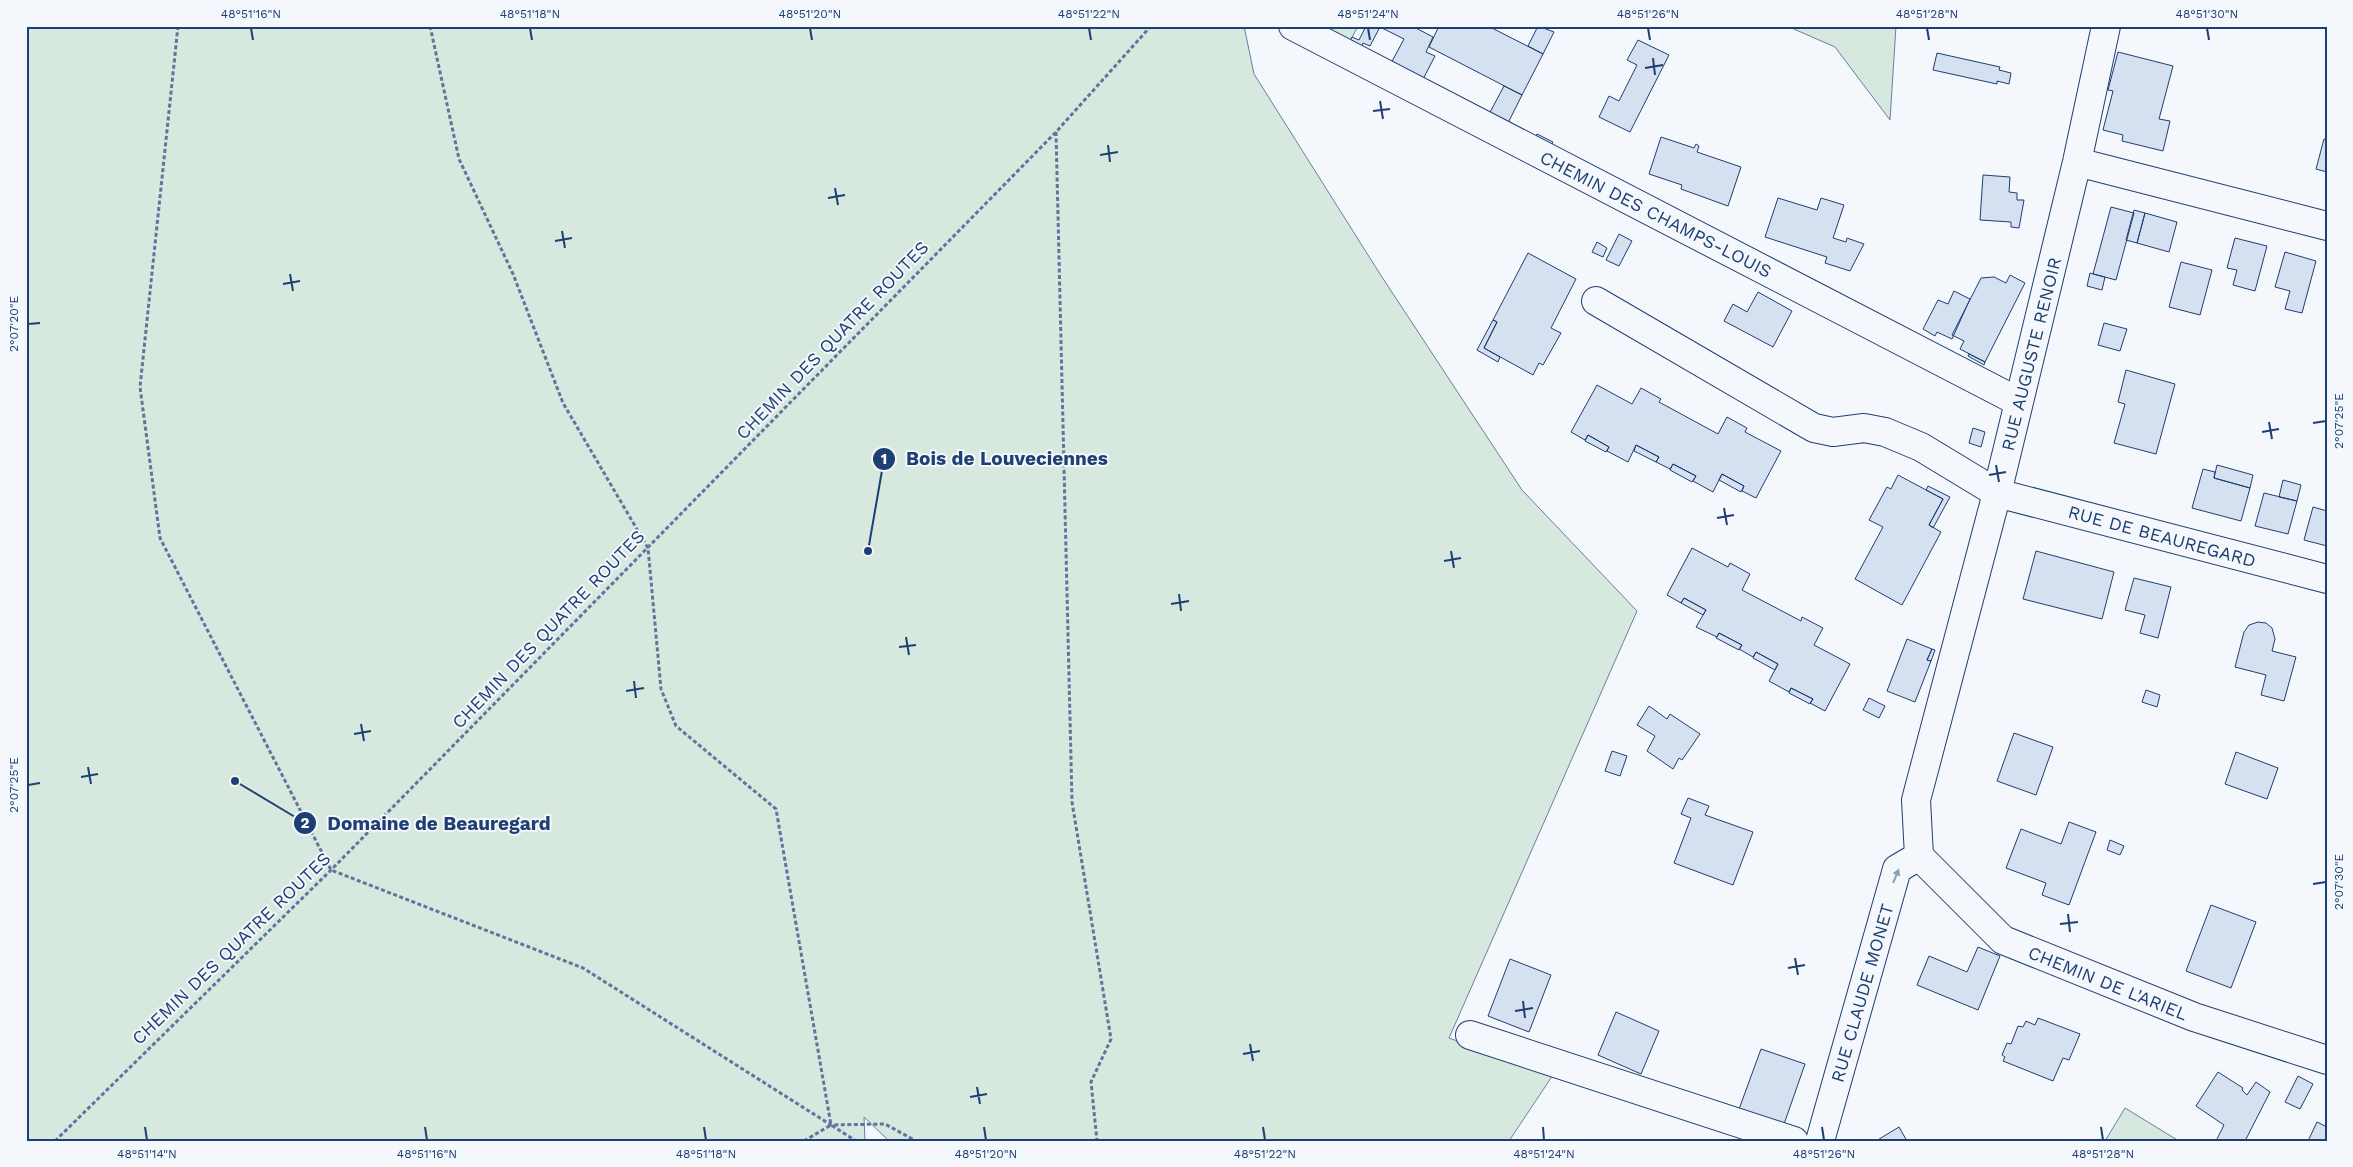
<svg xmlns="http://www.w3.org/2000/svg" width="2353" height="1167" font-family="'Work Sans',sans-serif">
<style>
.green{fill:#d7e8df;stroke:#687fa3}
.building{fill:#d5e0f0;stroke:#1d3f73}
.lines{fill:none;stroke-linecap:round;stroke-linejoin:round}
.minor-casing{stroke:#1d3f73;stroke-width:30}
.path{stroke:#5e769c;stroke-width:3;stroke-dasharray:4 2.5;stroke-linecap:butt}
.minor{stroke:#f4f7fb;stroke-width:28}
.oneway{fill:#889bb7}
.ticks{fill:none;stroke:#1d3f73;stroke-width:2}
.labels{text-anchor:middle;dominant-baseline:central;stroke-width:4;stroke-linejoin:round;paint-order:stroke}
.street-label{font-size:18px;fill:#1d3f73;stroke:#f4f7fb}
.leader{fill:none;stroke:#1d3f73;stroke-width:2}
.callout-dot{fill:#1d3f73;stroke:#f4f7fb;stroke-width:2}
.mark-label{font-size:15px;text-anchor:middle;font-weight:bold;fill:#fff}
.callout-label{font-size:19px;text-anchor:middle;font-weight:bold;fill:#1d3f73;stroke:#f4f7fb;stroke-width:4;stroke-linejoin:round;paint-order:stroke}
.neatline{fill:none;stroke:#1d3f73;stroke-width:2}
.ticks-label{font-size:12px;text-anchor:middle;fill:#1d3f73}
</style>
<rect width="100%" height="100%" fill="#f4f7fb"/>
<!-- green -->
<path class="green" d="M 26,26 L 1244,26 L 1254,74 L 1380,274 L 1522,490 L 1637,611 L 1449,1038 L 1553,1075 L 1509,1141 L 889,1141 L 864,1117 L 865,1141 L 26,1141 Z
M 1312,26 L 1358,26 L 1348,45 Z
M 1787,26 L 1896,26 L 1890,120 L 1835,47 Z
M 2125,1108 L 2179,1141 L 2105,1141 Z"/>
<!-- building -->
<path class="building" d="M 1366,26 L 1412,26 L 1433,37 L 1426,52 L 1435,56 L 1421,83 L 1389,67 L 1404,39 L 1380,27 L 1370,46 L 1363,43 L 1360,51 L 1348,45 L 1352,37 L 1359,40 Z
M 1439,26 L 1488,26 L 1543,54 L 1522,95 L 1429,47 Z
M 1538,26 L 1554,32 L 1543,54 L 1528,46 Z
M 1638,40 L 1669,55 L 1630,132 L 1599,117 L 1609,96 L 1619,101 L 1637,65 L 1627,60 Z
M 2118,52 L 2173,66 L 2159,119 L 2170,121 L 2163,151 L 2122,141 L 2123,135 L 2103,130 L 2113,91 L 2108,90 Z
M 1937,53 L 2000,67 L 1999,70 L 2011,73 L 2009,84 L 1997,81 L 1997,84 L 1933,70 Z
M 1504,86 L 1522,95 L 1506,127 L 1487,118 Z
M 1537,134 L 1553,142 L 1549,150 L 1533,141 Z
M 1661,137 L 1694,148 L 1696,144 L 1699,146 L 1697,152 L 1741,167 L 1728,206 L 1681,189 L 1682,185 L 1649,174 Z
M 2324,139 L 2327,140 L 2327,172 L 2316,169 Z
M 1983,175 L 2010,177 L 2009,192 L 2017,193 L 2017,200 L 2024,200 L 2019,228 L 2011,227 L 2011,222 L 1980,220 Z
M 1778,198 L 1817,210 L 1821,198 L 1844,205 L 1833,238 L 1846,242 L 1847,238 L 1864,244 L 1850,271 L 1825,263 L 1827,257 L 1765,237 Z
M 2111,207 L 2134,213 L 2116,280 L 2093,274 Z
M 2134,210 L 2145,213 L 2137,243 L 2126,240 Z
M 2145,213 L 2177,222 L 2169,252 L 2137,243 Z
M 1619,234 L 1632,241 L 1619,266 L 1606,260 Z
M 2235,238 L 2267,246 L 2255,291 L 2233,285 L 2237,270 L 2227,268 Z
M 1597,242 L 1607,248 L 1603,257 L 1592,252 Z
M 2285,252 L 2316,261 L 2302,313 L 2285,309 L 2290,291 L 2275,287 Z
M 1528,253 L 1576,279 L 1551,328 L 1561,333 L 1543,365 L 1539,363 L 1533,375 L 1484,348 L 1497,322 L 1493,320 Z
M 2181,262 L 2212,270 L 2200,315 L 2169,307 Z
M 2090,273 L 2105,277 L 2102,290 L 2087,286 Z
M 2010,275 L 2025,283 L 1985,362 L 1960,349 L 1964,341 L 1952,335 L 1981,278 L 1994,277 L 2006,283 Z
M 1954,291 L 1970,299 L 1952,339 L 1937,332 L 1935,336 L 1923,329 L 1938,300 L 1948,304 Z
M 1758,292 L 1792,311 L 1773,347 L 1724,321 L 1733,304 L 1747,312 Z
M 1493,320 L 1497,322 L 1484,348 L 1500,357 L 1498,362 L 1477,350 Z
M 2104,323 L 2127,329 L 2120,351 L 2098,345 Z
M 1969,354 L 1985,362 L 1984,365 L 1968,356 Z
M 2126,370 L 2175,384 L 2156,454 L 2114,443 L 2125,404 L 2118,402 Z
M 1597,385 L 1632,404 L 1641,388 L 1661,399 L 1659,402 L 1718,434 L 1727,417 L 1747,428 L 1745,432 L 1781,451 L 1756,498 L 1742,491 L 1744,486 L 1722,474 L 1713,492 L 1693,481 L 1696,476 L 1673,464 L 1670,469 L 1656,462 L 1659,457 L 1636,445 L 1628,462 L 1607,451 L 1609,447 L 1588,435 L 1585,440 L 1571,432 Z
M 1973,428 L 1985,432 L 1981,447 L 1969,443 Z
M 1588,435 L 1609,447 L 1606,452 L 1585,441 Z
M 1636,445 L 1659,457 L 1656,462 L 1634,451 Z
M 1673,464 L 1696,476 L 1692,482 L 1670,470 Z
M 2217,465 L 2253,475 L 2250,488 L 2214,478 Z
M 2203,469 L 2215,472 L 2214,478 L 2250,488 L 2241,521 L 2192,508 Z
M 1722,474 L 1744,486 L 1741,492 L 1719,480 Z
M 1898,475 L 1943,499 L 1929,525 L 1941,532 L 1902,605 L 1855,579 L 1883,527 L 1869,520 L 1887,487 L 1891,489 Z
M 2283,480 L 2301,485 L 2297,501 L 2279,497 Z
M 1928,486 L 1950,497 L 1933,528 L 1929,525 L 1943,499 L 1926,490 Z
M 2264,493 L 2297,501 L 2288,534 L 2255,526 Z
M 2313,507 L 2327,511 L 2327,546 L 2304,540 Z
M 1692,548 L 1728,567 L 1730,563 L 1750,574 L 1742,590 L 1801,621 L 1802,617 L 1823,628 L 1814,645 L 1850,664 L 1825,711 L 1810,703 L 1813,699 L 1791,688 L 1789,692 L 1769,681 L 1778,664 L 1756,652 L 1753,657 L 1739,649 L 1742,645 L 1719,633 L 1717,637 L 1696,627 L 1706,610 L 1684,598 L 1681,603 L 1667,595 Z
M 2036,551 L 2114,572 L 2102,619 L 2023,599 Z
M 2134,578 L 2171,587 L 2158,638 L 2140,633 L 2145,615 L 2125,610 Z
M 1684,598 L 1706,610 L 1703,615 L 1681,603 Z
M 2258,622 L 2266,623 L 2272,628 L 2275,639 L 2272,651 L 2296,657 L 2284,701 L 2261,695 L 2266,675 L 2235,667 L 2244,632 L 2249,625 Z
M 1719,633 L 1742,645 L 1739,650 L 1716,638 Z
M 1907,639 L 1932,649 L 1927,660 L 1931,661 L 1915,702 L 1887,691 Z
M 1932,649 L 1935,650 L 1931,661 L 1927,660 Z
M 1756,652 L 1778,664 L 1775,670 L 1753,658 Z
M 1791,688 L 1813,699 L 1810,704 L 1789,693 Z
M 2146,690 L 2160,695 L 2157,707 L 2142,702 Z
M 1869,698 L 1885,706 L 1879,718 L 1863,710 Z
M 1649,706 L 1667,719 L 1670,714 L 1700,734 L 1682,760 L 1679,758 L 1673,769 L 1647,751 L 1655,736 L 1637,725 Z
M 2014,733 L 2053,747 L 2036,795 L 1997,781 Z
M 1612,751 L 1627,756 L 1620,776 L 1605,771 Z
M 2236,752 L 2278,768 L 2267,799 L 2225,784 Z
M 1688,798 L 1709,806 L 1705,815 L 1753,832 L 1733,885 L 1674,863 L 1691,818 L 1681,814 Z
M 2069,822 L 2096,832 L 2069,905 L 2042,895 L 2046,883 L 2006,868 L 2021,829 L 2061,844 Z
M 2110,840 L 2124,846 L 2120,855 L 2107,850 Z
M 2211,905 L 2256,922 L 2231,988 L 2186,971 Z
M 1978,947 L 2000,956 L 1978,1010 L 1917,985 L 1929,956 L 1967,972 Z
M 1510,959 L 1551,975 L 1529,1032 L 1488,1016 Z
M 1616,1012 L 1659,1031 L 1641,1074 L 1598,1055 Z
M 2038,1018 L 2080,1034 L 2069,1060 L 2063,1058 L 2053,1081 L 2003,1061 L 2005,1057 L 2002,1055 L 2007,1043 L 2011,1044 L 2018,1026 L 2023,1027 L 2026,1021 L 2035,1025 Z
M 1761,1049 L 1805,1064 L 1783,1127 L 1738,1112 Z
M 2218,1072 L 2243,1088 L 2242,1090 L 2247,1095 L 2256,1082 L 2270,1092 L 2245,1141 L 2216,1141 L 2224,1125 L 2196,1106 Z
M 2298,1076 L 2313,1084 L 2300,1109 L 2285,1102 Z
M 2317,1122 L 2327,1127 L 2327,1141 L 2308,1141 Z
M 1899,1127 L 1907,1141 L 1876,1141 Z"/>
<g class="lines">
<defs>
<path id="minor" d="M 1293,26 L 2019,402
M 2077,162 L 2327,226
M 1596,301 L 1814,428 L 1833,432 L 1864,428 L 1885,432 L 1921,447 L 1997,493 L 2327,579
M 1919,856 L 1916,800 L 1997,493 L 2077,162 L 2106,26
M 1919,856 L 2003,940 L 2194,1017 L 2327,1060
M 1470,1035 L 1794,1141
M 1820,1141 L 1897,869 L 1919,856"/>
</defs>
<!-- minor casing -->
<use href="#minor" class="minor-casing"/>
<!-- path -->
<path class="path" d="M 178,26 L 140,387 L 160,538 L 331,870 L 583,968 L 831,1125 L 885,1124 L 916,1141
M 430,26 L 459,159 L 513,274 L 563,403 L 648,548 L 661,689 L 676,726 L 776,809 L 831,1125
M 1056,132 L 1072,802 L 1111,1039 L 1091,1082 L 1097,1141
M 26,1138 L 29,1141
M 55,1141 L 331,870 L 1056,132 L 1151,26
M 804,1141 L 831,1125 L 856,1141"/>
<!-- minor -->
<use href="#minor" class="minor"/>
</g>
<!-- one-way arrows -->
<defs><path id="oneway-solid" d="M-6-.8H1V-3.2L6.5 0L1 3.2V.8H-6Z" transform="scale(1.25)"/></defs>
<use class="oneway" href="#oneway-solid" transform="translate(1896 876) rotate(-68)"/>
<!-- ticks -->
<path class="ticks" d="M 251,28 L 253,40M 530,28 L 532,40M 810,28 L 812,40M 1089,28 L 1091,40M 1368,28 L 1370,40M 1648,28 L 1650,40M 1927,28 L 1929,40M 2207,28 L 2209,40M 1653,58 L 1655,75M 1645,68 L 1663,65M 1380,101 L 1383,119M 1373,111 L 1390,109M 1108,145 L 1110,162M 1100,155 L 1118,152M 835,188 L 838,205M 828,198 L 845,195M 562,231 L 565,248M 555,241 L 572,238M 290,274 L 293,291M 283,284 L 300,281M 28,324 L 40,323M 2269,422 L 2272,439M 2313,423 L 2326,421M 2262,432 L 2279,429M 1996,465 L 1999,482M 1989,475 L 2006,472M 1724,508 L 1727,525M 1717,518 L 1734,515M 1451,551 L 1454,568M 1444,561 L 1461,558M 1179,594 L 1181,611M 1171,604 L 1189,601M 906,637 L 909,655M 899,647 L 916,645M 634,681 L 636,698M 626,691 L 644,688M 361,724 L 364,741M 354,734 L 371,731M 88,767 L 91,784M 81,777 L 98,774M 28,785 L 40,783M 2313,884 L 2326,882M 2068,914 L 2070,932M 2060,924 L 2078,922M 1795,958 L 1798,975M 1788,968 L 1805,965M 1523,1001 L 1525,1018M 1515,1011 L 1533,1008M 1250,1044 L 1253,1061M 1243,1054 L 1260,1051M 977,1087 L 980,1104M 970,1097 L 987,1094M 145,1127 L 147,1140M 425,1127 L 427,1140M 704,1127 L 706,1140M 984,1127 L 986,1140M 1263,1127 L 1265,1140M 1543,1127 L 1544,1140M 1822,1127 L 1824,1140M 2101,1127 L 2103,1140"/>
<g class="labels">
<!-- street labels -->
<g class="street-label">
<text transform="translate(1656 214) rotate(27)">CHEMIN DES CHAMPS-LOUIS</text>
<text transform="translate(832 340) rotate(-46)">CHEMIN DES QUATRE ROUTES</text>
<text transform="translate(2031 354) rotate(-76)">RUE AUGUSTE RENOIR</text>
<text transform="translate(2162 536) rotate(15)">RUE DE BEAUREGARD</text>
<text transform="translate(548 629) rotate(-46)">CHEMIN DES QUATRE ROUTES</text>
<text transform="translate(231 948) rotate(-44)">CHEMIN DES QUATRE ROUTES</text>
<text transform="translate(2108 983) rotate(22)">CHEMIN DE L'ARIEL</text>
<text transform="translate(1862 993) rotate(-74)">RUE CLAUDE MONET</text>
</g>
</g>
<!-- callouts -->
<path class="leader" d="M868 551L884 459M235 781L305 823"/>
<g class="callout-dot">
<circle cx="868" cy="551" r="5"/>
<circle cx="235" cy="781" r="5"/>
<circle cx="884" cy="459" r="12"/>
<circle cx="305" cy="823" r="12"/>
</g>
<g class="mark-label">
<text x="884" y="464">1</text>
<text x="305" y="828">2</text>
</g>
<g class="callout-label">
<text x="1007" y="465">Bois de Louveciennes</text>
<text x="439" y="830">Domaine de Beauregard</text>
</g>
<!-- border -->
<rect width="2353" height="1167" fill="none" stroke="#f4f7fb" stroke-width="55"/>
<rect x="28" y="28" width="2298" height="1112" class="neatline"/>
<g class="ticks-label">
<text x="251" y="18">48°51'16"N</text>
<text x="530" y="18">48°51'18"N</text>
<text x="810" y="18">48°51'20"N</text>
<text x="1089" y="18">48°51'22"N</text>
<text x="1368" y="18">48°51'24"N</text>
<text x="1648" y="18">48°51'26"N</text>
<text x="1927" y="18">48°51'28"N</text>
<text x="2207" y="18">48°51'30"N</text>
<text transform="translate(14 324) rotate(-90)" y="4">2°07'20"E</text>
<text transform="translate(2339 421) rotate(-90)" y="4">2°07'25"E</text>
<text transform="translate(14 785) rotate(-90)" y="4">2°07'25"E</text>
<text transform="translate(2339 882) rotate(-90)" y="4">2°07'30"E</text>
<text x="147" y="1158">48°51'14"N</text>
<text x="427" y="1158">48°51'16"N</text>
<text x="706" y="1158">48°51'18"N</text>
<text x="986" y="1158">48°51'20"N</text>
<text x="1265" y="1158">48°51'22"N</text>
<text x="1544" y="1158">48°51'24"N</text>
<text x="1824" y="1158">48°51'26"N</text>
<text x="2103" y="1158">48°51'28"N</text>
</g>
</svg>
